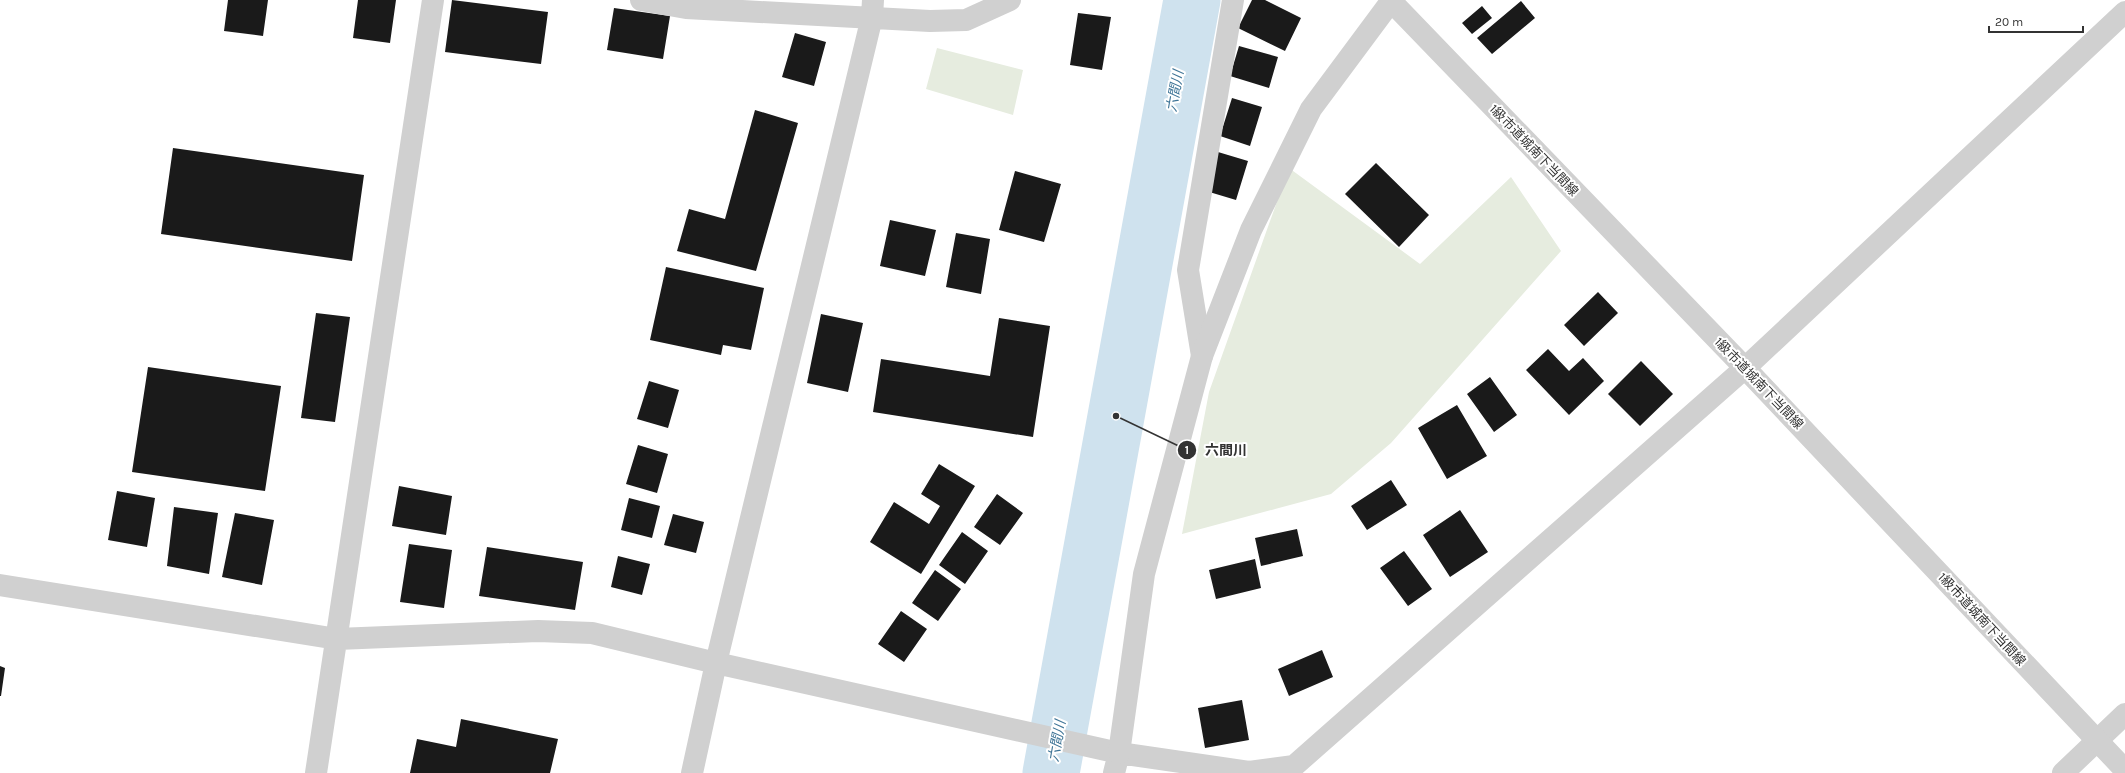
<svg xmlns="http://www.w3.org/2000/svg" width="2125" height="773" font-family="Karla,'Noto Sans JP',sans-serif">
<style>
.green{fill:#e6ecdf}
.lines{fill:none;stroke-linecap:round;stroke-linejoin:round}
.river{stroke:#cfe2ee;stroke-width:57}
.building{fill:#1a1a1a}
.minor{stroke:#d0d0d0;stroke-width:22}
.tertiary{stroke:#d0d0d0;stroke-width:22}
.labels{text-anchor:middle;dominant-baseline:central;stroke-width:4;stroke-linejoin:round;paint-order:stroke}
.street-label{font-size:13px;fill:#333;stroke:#fff}
.water-label{font-size:14px;font-style:italic;fill:#3f7597;stroke:#fff}
.leader{fill:none;stroke:#333;stroke-width:1.5}
.callout-dot{fill:#333;stroke:#fff;stroke-width:1.5}
.mark-label{font-size:12px;text-anchor:middle;font-weight:bold;fill:#fff}
.callout-label{font-size:14px;text-anchor:middle;font-weight:bold;fill:#333;stroke:#fff;stroke-width:4;stroke-linejoin:round;paint-order:stroke}
</style>
<rect width="100%" height="100%" fill="#fff"/>
<!-- green -->
<path class="green" d="M 937,48 L 1023,70 L 1013,115 L 926,89 Z
M 1289,168 L 1420,264 L 1511,177 L 1561,251 L 1391,443 L 1331,494 L 1182,534 L 1209,392 Z"/>
<g class="lines">
<!-- river -->
<path class="river" d="M 1051,773 L 1192,0"/>
</g>
<!-- building -->
<path class="building" d="M 228,0 L 268,0 L 263,36 L 224,31 Z
M 358,0 L 396,0 L 390,43 L 353,38 Z
M 452,0 L 548,12 L 541,64 L 445,52 Z
M 1252,0 L 1265,0 L 1301,18 L 1285,51 L 1238,28 Z
M 1521,1 L 1535,18 L 1492,54 L 1477,38 Z
M 1482,6 L 1492,18 L 1472,34 L 1462,23 Z
M 614,8 L 670,16 L 663,59 L 607,50 Z
M 1078,13 L 1111,17 L 1102,70 L 1070,65 Z
M 795,33 L 826,42 L 814,86 L 782,77 Z
M 1239,46 L 1278,57 L 1269,88 L 1230,76 Z
M 1232,98 L 1262,107 L 1250,146 L 1220,136 Z
M 755,110 L 798,123 L 756,271 L 677,251 L 689,209 L 725,219 Z
M 173,148 L 364,175 L 352,261 L 161,234 Z
M 1218,152 L 1248,161 L 1236,200 L 1206,191 Z
M 1376,163 L 1429,215 L 1399,247 L 1345,194 Z
M 1015,171 L 1061,184 L 1044,242 L 999,230 Z
M 890,220 L 936,230 L 925,276 L 880,266 Z
M 956,233 L 990,239 L 981,294 L 946,287 Z
M 666,267 L 764,288 L 751,350 L 723,345 L 721,355 L 650,340 Z
M 1598,292 L 1618,313 L 1584,346 L 1564,325 Z
M 316,313 L 350,317 L 335,422 L 301,418 Z
M 821,314 L 863,323 L 848,392 L 807,383 Z
M 999,318 L 1050,326 L 1033,437 L 873,412 L 881,359 L 990,376 Z
M 1548,349 L 1569,371 L 1583,358 L 1604,381 L 1569,415 L 1526,370 Z
M 1641,361 L 1673,394 L 1640,426 L 1608,394 Z
M 148,367 L 281,386 L 265,491 L 132,472 Z
M 1490,377 L 1517,415 L 1494,432 L 1467,394 Z
M 649,381 L 679,390 L 668,428 L 637,419 Z
M 1457,405 L 1487,456 L 1447,479 L 1418,428 Z
M 638,445 L 668,454 L 657,493 L 626,484 Z
M 939,464 L 975,486 L 921,574 L 870,542 L 894,502 L 929,524 L 940,506 L 921,494 Z
M 1391,480 L 1407,505 L 1367,530 L 1351,506 Z
M 399,486 L 452,496 L 446,535 L 392,526 Z
M 117,491 L 155,498 L 147,547 L 108,540 Z
M 997,494 L 1023,513 L 1000,545 L 974,527 Z
M 629,498 L 660,506 L 652,538 L 621,530 Z
M 174,507 L 218,513 L 209,574 L 167,566 Z
M 1460,510 L 1488,552 L 1450,577 L 1423,535 Z
M 235,513 L 274,520 L 262,585 L 222,577 Z
M 673,514 L 704,522 L 696,553 L 664,545 Z
M 1297,529 L 1303,556 L 1261,566 L 1255,538 Z
M 962,532 L 988,551 L 965,584 L 939,565 Z
M 409,544 L 452,550 L 444,608 L 400,602 Z
M 487,547 L 583,562 L 575,610 L 479,596 Z
M 1404,551 L 1432,589 L 1408,606 L 1380,568 Z
M 618,556 L 650,564 L 642,595 L 611,587 Z
M 1255,559 L 1261,588 L 1216,599 L 1209,570 Z
M 935,570 L 961,589 L 938,621 L 912,603 Z
M 901,611 L 927,629 L 904,662 L 878,644 Z
M 1322,650 L 1333,677 L 1289,696 L 1278,669 Z
M 0,666 L 5,668 L 1,696 L 0,696 Z
M 1242,700 L 1249,740 L 1205,748 L 1198,708 Z
M 461,719 L 558,739 L 550,773 L 410,773 L 417,739 L 456,747 Z"/>
<g class="lines">
<!-- minor -->
<path class="minor" d="M 641,0 L 686,8 L 930,21 L 966,20 L 1010,0
M 1202,356 L 1188,270 L 1233,0
M 0,585 L 337,639 L 538,631 L 592,633 L 716,663 L 1119,753 L 1249,772 L 1294,766 L 1745,368 L 2125,12
M 316,773 L 433,0
M 692,773 L 716,663 L 872,17 L 873,0
M 1114,773 L 1119,753
M 2063,773 L 2125,714"/>
<!-- tertiary -->
<path class="tertiary" d="M 1390,0 L 1745,368 L 2125,770
M 1119,753 L 1144,574 L 1202,356 L 1251,230 L 1311,109 L 1392,0"/>
</g>
<g class="labels">
<!-- street labels -->
<g class="street-label">
<text transform="translate(1534 150) rotate(46)">1級市道城南下当間線</text>
<text transform="translate(1759 383) rotate(46)">1級市道城南下当間線</text>
<text transform="translate(1982 619) rotate(47)">1級市道城南下当間線</text>
</g>
<!-- water labels -->
<g class="water-label">
<text transform="translate(1175 91) rotate(-80)">六間川</text>
<text transform="translate(1057 741) rotate(-80)">六間川</text>
</g>
</g>
<!-- callouts -->
<path class="leader" d="M1116 416L1187 450"/>
<g class="callout-dot">
<circle cx="1116" cy="416" r="4"/>
<circle cx="1187" cy="450" r="10"/>
</g>
<g class="mark-label">
<text x="1187" y="454">1</text>
</g>
<g class="callout-label">
<text x="1226" y="455">六間川</text>
</g>
<!-- scale -->
<path d="M1989 26v6h94v-6" fill="none" stroke="#333333" stroke-width="2"/>
<text x="1995" y="26" font-size="12" fill="#333333" stroke="#ffffff" stroke-width="3" paint-order="stroke">20 m</text>
</svg>
